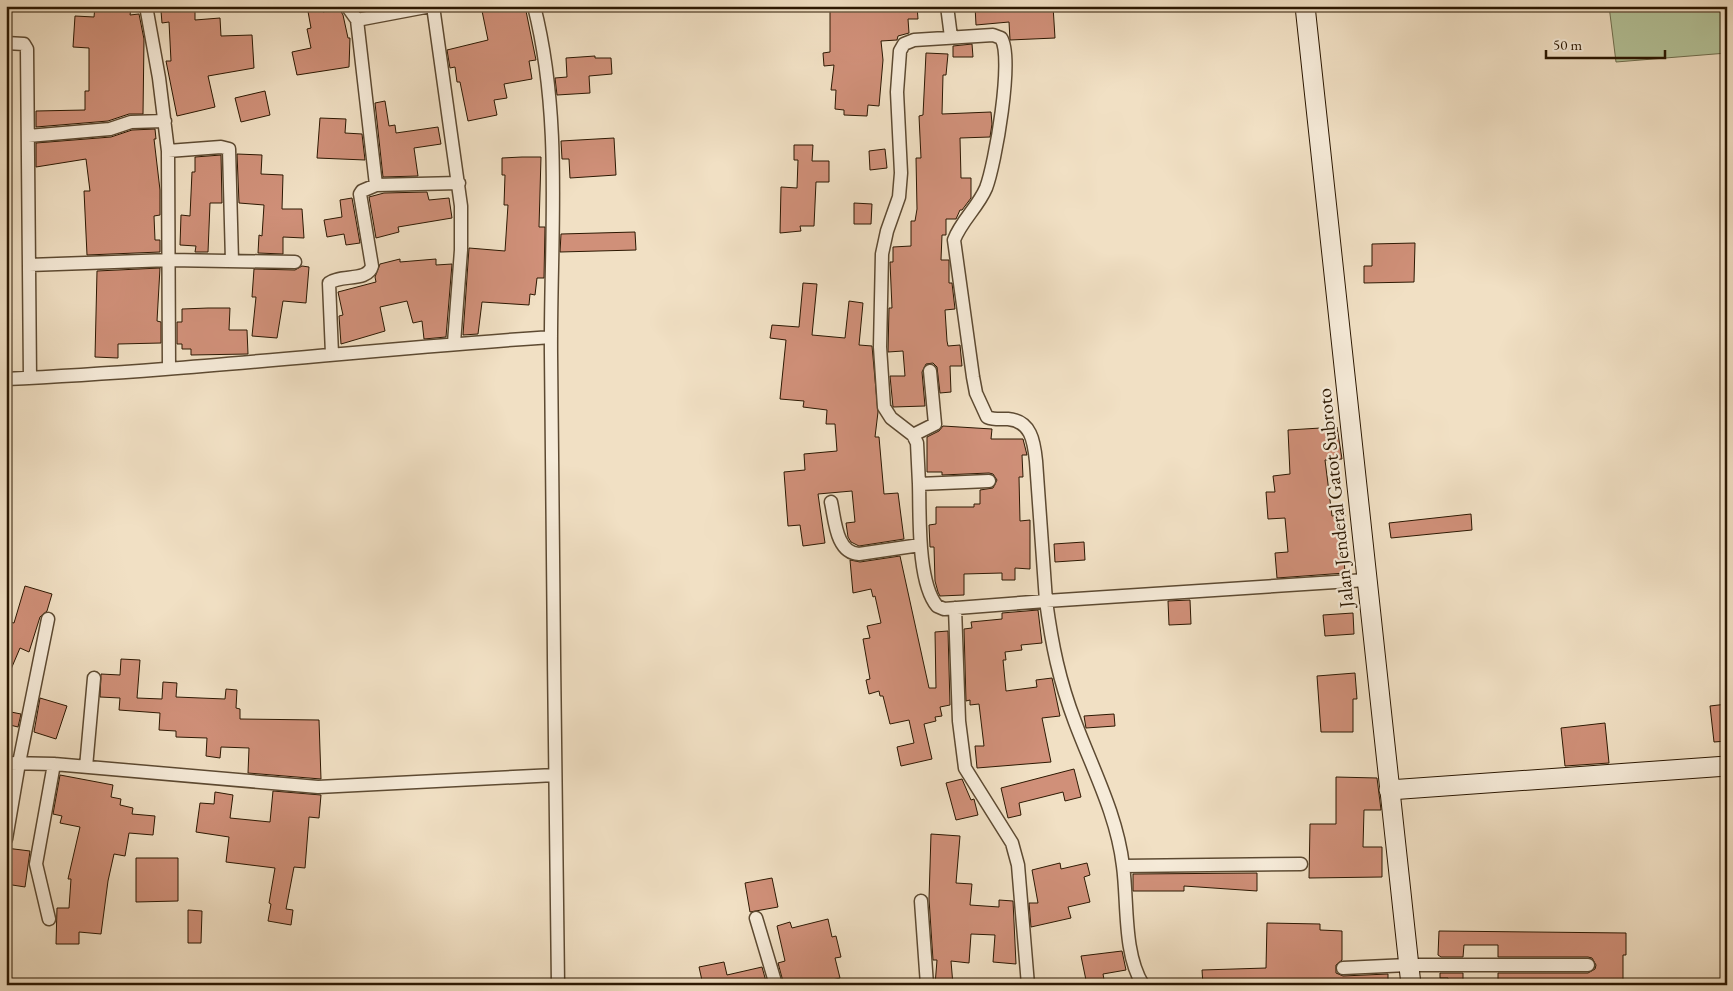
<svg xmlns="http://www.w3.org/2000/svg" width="1733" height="991" font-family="'EB Garamond',serif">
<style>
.green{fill:#b4c399;stroke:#706e4e}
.building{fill:#d09079;stroke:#2c1802}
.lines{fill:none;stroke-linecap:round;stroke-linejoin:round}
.street-casing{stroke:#5d4a32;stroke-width:15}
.secondary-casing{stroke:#2c1802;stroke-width:21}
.street{stroke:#f6ebd9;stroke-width:12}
.secondary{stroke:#f6ebd9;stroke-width:19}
.labels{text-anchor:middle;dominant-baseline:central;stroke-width:4.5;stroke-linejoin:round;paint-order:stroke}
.street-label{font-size:20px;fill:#2c1802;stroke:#f6ebd9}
</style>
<rect width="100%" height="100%" fill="#f1e0c4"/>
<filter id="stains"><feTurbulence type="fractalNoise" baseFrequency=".004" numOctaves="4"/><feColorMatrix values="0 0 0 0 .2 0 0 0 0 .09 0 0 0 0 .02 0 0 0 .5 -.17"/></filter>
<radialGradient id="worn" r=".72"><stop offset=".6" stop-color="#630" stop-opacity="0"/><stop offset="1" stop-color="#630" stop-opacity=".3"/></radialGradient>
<!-- green -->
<path class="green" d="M 1609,6 L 1727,6 L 1727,53 L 1616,62 Z"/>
<!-- building -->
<path class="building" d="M 95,6 L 131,8 L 130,15 L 139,14 L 144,39 L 143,114 L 129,114 L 108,121 L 36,127 L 36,111 L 85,110 L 85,91 L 89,91 L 89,48 L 73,47 L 75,16 L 94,17 Z
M 307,6 L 322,6 L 323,12 L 339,8 L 343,15 L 348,38 L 350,38 L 349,67 L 297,75 L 292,52 L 311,48 L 307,29 L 311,28 Z
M 481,6 L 525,6 L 536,60 L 529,61 L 532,79 L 504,84 L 507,98 L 494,100 L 497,115 L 468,121 L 460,82 L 457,82 L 455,67 L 450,68 L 447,50 L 488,40 Z
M 830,6 L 917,6 L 918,19 L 908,19 L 909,33 L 898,36 L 897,40 L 881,41 L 883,60 L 879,106 L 868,105 L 867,116 L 844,115 L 844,110 L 835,109 L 836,90 L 831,90 L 834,65 L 824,66 L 823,53 L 830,52 Z
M 975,6 L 1053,6 L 1055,38 L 1010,40 L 1009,22 L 976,25 Z
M 195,7 L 195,20 L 220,18 L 221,36 L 252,35 L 254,68 L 208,76 L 215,107 L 177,116 L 166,61 L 171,61 L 169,22 L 162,23 L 161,11 Z
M 972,44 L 973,57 L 953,57 L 953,46 Z
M 926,53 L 948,54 L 946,75 L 943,75 L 942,114 L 991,112 L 992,124 L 990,137 L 960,138 L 961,178 L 971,178 L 971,198 L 962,210 L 960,210 L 956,219 L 946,219 L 946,235 L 942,235 L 941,260 L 949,260 L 949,283 L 952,283 L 955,309 L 945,310 L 947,341 L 948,346 L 960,345 L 962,366 L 950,366 L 951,392 L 940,393 L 937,367 L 933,363 L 926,364 L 922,372 L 925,406 L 893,407 L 890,376 L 905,376 L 903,351 L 888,352 L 889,308 L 892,308 L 890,262 L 893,262 L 893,247 L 911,246 L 911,221 L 915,221 L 917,209 L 916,158 L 921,158 L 919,116 L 923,115 Z
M 595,56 L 595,58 L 611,58 L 612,74 L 589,76 L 590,93 L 557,95 L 555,78 L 567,77 L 566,58 Z
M 265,91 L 270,115 L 241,122 L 235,98 Z
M 385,101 L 389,126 L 395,125 L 396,133 L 438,127 L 441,144 L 414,148 L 418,176 L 383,177 L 375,103 Z
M 320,118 L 346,119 L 345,133 L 362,134 L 365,160 L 317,158 Z
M 155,129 L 156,139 L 154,139 L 160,190 L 160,215 L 154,216 L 155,240 L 160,240 L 160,252 L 87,255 L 84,191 L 90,191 L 86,159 L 36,167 L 36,143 L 111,137 L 132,130 Z
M 614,138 L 616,175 L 570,178 L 569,159 L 562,159 L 561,141 Z
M 794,145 L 813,145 L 812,161 L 829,161 L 829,182 L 816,182 L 814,226 L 800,226 L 801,231 L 780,233 L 781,187 L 797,188 L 798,160 L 794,160 Z
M 885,149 L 887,168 L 870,170 L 869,151 Z
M 237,154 L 262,155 L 261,174 L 283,175 L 282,209 L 302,209 L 304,238 L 283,237 L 283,254 L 258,253 L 259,235 L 262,236 L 264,205 L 239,203 Z
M 221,155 L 222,203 L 210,203 L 208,252 L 195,252 L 196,246 L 180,245 L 181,215 L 190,216 L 192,172 L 195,172 L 195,157 Z
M 522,157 L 541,157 L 539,227 L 545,227 L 544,278 L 537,278 L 535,295 L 530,294 L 529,305 L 482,302 L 478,334 L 463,335 L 469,248 L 505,251 L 508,205 L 504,205 L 505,175 L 502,175 L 502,158 Z
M 427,192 L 429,200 L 449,198 L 452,218 L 398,227 L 399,232 L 376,238 L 369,197 L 384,193 Z
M 352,198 L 360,243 L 346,245 L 344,234 L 327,237 L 324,220 L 342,217 L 340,200 Z
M 854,203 L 872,204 L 871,224 L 854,224 Z
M 635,232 L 636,250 L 560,252 L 561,234 Z
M 1415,243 L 1414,282 L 1364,283 L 1364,266 L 1372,266 L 1372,244 Z
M 400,259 L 400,262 L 436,259 L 436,265 L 452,264 L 446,337 L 424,339 L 422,321 L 413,323 L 407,301 L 380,307 L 385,331 L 341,344 L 339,316 L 343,315 L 338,292 L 376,282 L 375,277 L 380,264 Z
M 302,266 L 309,267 L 306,303 L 283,301 L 277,338 L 252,336 L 256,297 L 252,297 L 254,269 L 295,270 Z
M 160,268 L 157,321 L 161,322 L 161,343 L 118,344 L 118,358 L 95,357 L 97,271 Z
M 803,283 L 817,284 L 812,335 L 845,338 L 849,301 L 863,303 L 859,345 L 872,346 L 878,412 L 875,437 L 879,437 L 884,494 L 898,493 L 904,539 L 859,546 L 851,542 L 848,537 L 846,523 L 855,522 L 852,491 L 818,494 L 825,543 L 803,546 L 800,525 L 788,526 L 784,472 L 805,470 L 804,454 L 837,451 L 835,424 L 826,424 L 827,410 L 803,407 L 804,401 L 780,399 L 786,340 L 770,338 L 772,325 L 799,327 Z
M 208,308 L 230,308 L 229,330 L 247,330 L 248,354 L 191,355 L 191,349 L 182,349 L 182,344 L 177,344 L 177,322 L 182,322 L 182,309 Z
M 943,426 L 992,429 L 991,439 L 1023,439 L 1027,455 L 1022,455 L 1023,477 L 1019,477 L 1020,521 L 1030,520 L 1030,569 L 1015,568 L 1015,580 L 1002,580 L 1002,573 L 964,574 L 964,595 L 940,596 L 938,592 L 935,581 L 934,547 L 930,547 L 929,525 L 936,524 L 936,507 L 974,507 L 974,504 L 980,504 L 980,490 L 993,488 L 997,480 L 993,474 L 989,473 L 942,475 L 942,472 L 927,472 L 927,437 L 939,431 Z
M 1337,427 L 1342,459 L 1325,460 L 1332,516 L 1345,515 L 1346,532 L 1342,532 L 1345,573 L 1277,578 L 1275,553 L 1288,552 L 1285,518 L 1268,519 L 1266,492 L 1275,492 L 1273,476 L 1290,474 L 1288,430 Z
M 1471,514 L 1472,530 L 1391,538 L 1389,523 Z
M 1084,542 L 1085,560 L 1055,562 L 1054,544 Z
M 900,556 L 929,688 L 936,688 L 935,632 L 948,631 L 950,705 L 940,707 L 942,716 L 935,717 L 936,721 L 924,724 L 932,759 L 901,766 L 897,747 L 914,743 L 909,720 L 890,724 L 883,696 L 880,696 L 879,691 L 869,694 L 866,680 L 870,679 L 863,639 L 870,638 L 867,626 L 881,623 L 875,596 L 873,597 L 871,589 L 853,593 L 850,560 L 860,562 Z
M 25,586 L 52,594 L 47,611 L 40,617 L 29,652 L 20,648 L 6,681 L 6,631 L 10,622 L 14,623 Z
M 1190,600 L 1191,624 L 1169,625 L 1168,601 Z
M 1038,610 L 1042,643 L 1021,645 L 1022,650 L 1005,652 L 1006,660 L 1003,660 L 1006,691 L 1037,687 L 1036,680 L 1052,678 L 1060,716 L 1042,718 L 1051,762 L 977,768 L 975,746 L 984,746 L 979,704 L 970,705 L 970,700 L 966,701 L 964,629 L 972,628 L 971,622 L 1002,619 L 1002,613 Z
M 1353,613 L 1354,634 L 1325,636 L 1323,615 Z
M 121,659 L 140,660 L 137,698 L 162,699 L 163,682 L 177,683 L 176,697 L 225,699 L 226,689 L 237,690 L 236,708 L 240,709 L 240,719 L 319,720 L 321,779 L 248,773 L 249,748 L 221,747 L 220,758 L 206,756 L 207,738 L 176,737 L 176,731 L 159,730 L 160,713 L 119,710 L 120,698 L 100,697 L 101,674 L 120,675 Z
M 1355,673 L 1357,699 L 1353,699 L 1353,732 L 1321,732 L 1317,676 Z
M 40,698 L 67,706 L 56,739 L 34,732 Z
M 1727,704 L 1727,741 L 1714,742 L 1710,706 Z
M 6,711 L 21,714 L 18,727 L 6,724 Z
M 1114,714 L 1115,726 L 1086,728 L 1084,716 Z
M 1605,723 L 1609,763 L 1565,766 L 1561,728 Z
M 1074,769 L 1081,797 L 1065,801 L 1063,792 L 1019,803 L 1021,815 L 1008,818 L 1001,788 Z
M 60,775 L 113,785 L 111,797 L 121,799 L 120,805 L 133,808 L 132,814 L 155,816 L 153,835 L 129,833 L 125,856 L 114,854 L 108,881 L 101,934 L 79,932 L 79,944 L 56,944 L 57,908 L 69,908 L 71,879 L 68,879 L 80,827 L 60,823 L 62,816 L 53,814 Z
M 1336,777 L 1377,778 L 1381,810 L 1364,810 L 1363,847 L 1382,847 L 1382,877 L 1309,878 L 1310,824 L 1336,824 Z
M 962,779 L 971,800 L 974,799 L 978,815 L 956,820 L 946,783 Z
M 273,791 L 321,795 L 319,818 L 309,817 L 305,868 L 294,867 L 286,909 L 293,910 L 291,925 L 268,921 L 271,904 L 269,903 L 275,868 L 226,862 L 229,837 L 196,832 L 200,803 L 214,804 L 215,792 L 233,795 L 230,818 L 270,822 Z
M 931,834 L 960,836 L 956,883 L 972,884 L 970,905 L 999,907 L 999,900 L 1013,901 L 1016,964 L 993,962 L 995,935 L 971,934 L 969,963 L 951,961 L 953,985 L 935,985 L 937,960 L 933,960 L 929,899 Z
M 6,848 L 30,851 L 25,887 L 6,884 Z
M 136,858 L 178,858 L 178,901 L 136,902 Z
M 1060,863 L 1061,869 L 1087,863 L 1090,875 L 1084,877 L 1090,902 L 1068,907 L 1071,918 L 1031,927 L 1029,903 L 1038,903 L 1032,870 Z
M 1257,873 L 1257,891 L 1184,886 L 1184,891 L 1133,891 L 1133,874 Z
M 772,878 L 778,907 L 750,912 L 745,883 Z
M 188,910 L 202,911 L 201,943 L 188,943 Z
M 828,919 L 832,937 L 836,936 L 841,957 L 835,958 L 840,978 L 813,985 L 784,985 L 778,963 L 785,961 L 777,926 L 790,922 L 792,928 Z
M 1267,923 L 1320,924 L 1320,930 L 1342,931 L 1342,960 L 1336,965 L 1336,973 L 1343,976 L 1388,974 L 1388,982 L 1370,983 L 1370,985 L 1203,985 L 1202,970 L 1266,968 Z
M 1439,931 L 1626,933 L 1626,955 L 1623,955 L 1623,985 L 1498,985 L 1498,973 L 1588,973 L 1595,969 L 1596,965 L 1592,958 L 1588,957 L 1498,957 L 1498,945 L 1464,945 L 1463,957 L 1441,957 L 1438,955 Z
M 1122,951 L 1126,970 L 1103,974 L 1105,985 L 1087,985 L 1081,956 Z
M 724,962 L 727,975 L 762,967 L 767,985 L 703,985 L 699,967 Z
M 1440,973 L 1463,973 L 1463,985 L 1448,985 L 1448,978 L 1440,978 Z"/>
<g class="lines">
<defs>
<path id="street" d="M 146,6 L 159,78 L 168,151 L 169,368
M 347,6 L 357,20 L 376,185
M 433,6 L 461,206 L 461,250 L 454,343
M 534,6 C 563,120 550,238 551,354 C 553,564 555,775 558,985
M 947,6 L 951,37
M 357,20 L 431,6
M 6,43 L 24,44 L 27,49 L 30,378
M 28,136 L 110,129 L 131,122 L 165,121
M 168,151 L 221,147 L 229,149 L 232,261
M 29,265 L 170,260 L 295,262
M 332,354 L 329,283 C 341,274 368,282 372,266 L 360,194 L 362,191 L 376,185 L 459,183
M 6,379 C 188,371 369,349 551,337
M 913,435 L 935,424 L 930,371
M 989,481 L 919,484 C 920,514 917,582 937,606 L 944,609 L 1046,601 C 1052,645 1059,680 1075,722 C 1093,770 1117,815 1123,866 C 1128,902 1123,953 1143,985
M 919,484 L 917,443 L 913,435 L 891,418 L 884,407 L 880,347 L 882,254 L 887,231 L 899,197 L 901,173 L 897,92 L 900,51 L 904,44 L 914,40 L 993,35 L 1001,38 C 1014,57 995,165 986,188 C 978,207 961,221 954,240 L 973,377 L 976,393 L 987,417 C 994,420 1000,419 1008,419 C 1031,421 1034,441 1036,461 L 1046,601 L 1366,580
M 831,502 C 835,520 836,553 859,554 L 920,545
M 955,608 L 959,721 L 965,768 L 1012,843 L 1018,865 L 1028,985
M 6,763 L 54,764 L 318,787 L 555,775
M 86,767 L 94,678
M 6,839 L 19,763 L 48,619
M 1123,866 L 1301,864
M 921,901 L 927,985
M 756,918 L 776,985
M 49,919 L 36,864 L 54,764
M 1343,968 L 1408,965 L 1588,965"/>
<path id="secondary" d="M 1305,6 L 1411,985
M 1389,790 L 1727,766"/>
</defs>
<!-- street casing -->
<use href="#street" class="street-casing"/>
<!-- secondary casing -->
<use href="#secondary" class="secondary-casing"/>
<!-- street -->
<use href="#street" class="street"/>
<!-- secondary -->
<use href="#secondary" class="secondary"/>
</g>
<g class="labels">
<!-- street labels -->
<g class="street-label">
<text transform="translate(1335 498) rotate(-96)">Jalan Jenderal Gatot Subroto</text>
</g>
</g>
<!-- margin -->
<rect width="1733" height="991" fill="none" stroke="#f1e0c4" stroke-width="25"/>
<rect x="8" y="8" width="1718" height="976" fill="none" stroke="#2c1802" stroke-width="2.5"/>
<rect x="12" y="12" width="1708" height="966" fill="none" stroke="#2c1802"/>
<!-- scale -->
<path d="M1546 50v8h119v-8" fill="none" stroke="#2c1802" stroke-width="2.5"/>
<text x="1553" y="50" font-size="15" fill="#2c1802" stroke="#f6ebd9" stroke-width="4" paint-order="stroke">50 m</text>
<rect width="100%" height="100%" filter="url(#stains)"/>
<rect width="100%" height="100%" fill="url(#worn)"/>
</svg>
